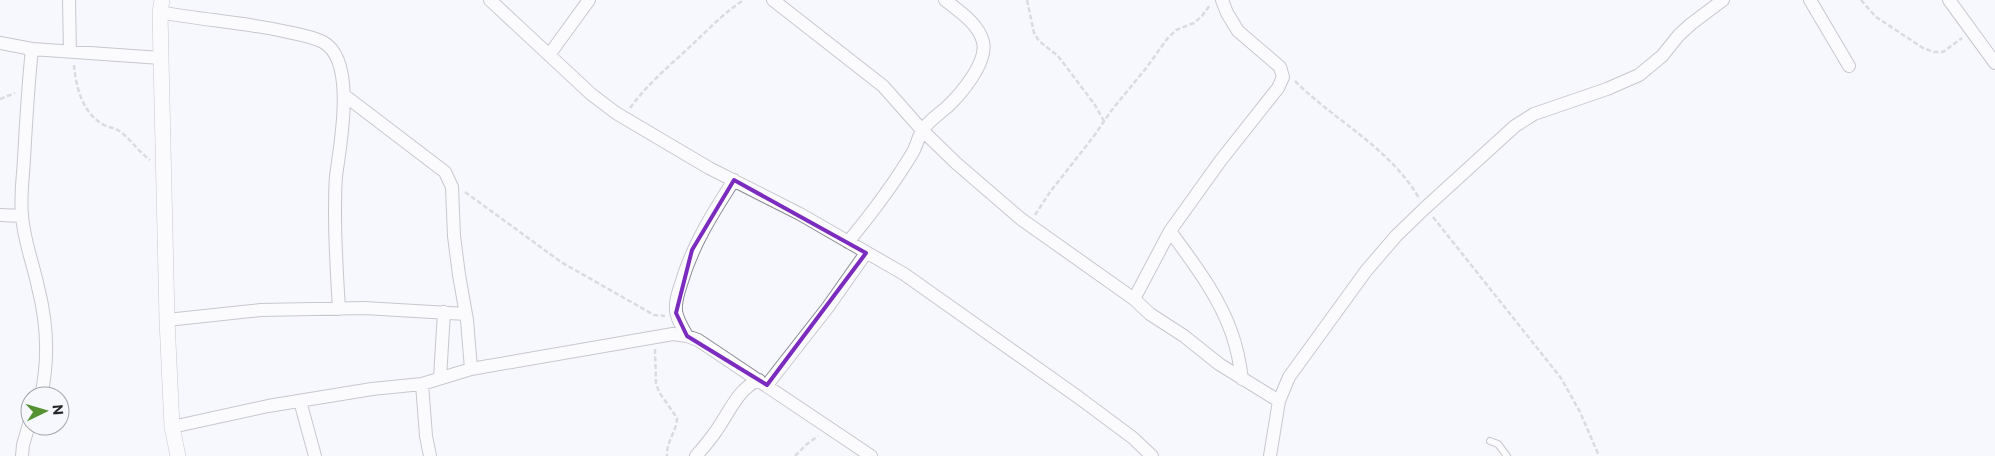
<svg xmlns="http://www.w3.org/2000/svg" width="1995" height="456" font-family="Commissioner,sans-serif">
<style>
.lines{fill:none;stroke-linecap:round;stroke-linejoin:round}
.service-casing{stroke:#8c8c95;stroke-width:8}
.minor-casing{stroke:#8c8c95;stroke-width:14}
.tertiary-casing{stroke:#8c8c95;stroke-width:16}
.path{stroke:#b6b6bb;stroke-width:2.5;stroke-dasharray:5 2.5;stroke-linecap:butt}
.service{stroke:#fff;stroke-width:6}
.minor{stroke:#fff;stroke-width:12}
.tertiary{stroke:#fff;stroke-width:15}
.marked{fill:none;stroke:#7b2cbf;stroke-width:4;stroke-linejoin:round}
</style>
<rect width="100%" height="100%" fill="#f7f7fe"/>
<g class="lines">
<defs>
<path id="service" d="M 1490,441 L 1498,444 L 1507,456"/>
<path id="minor" d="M 69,0 L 70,52
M 490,0 L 591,94 L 616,113 L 709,168 L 800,214 L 904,274 L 1078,397 L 1133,438 L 1152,456
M 773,0 L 883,86 L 922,130 L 956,163 L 1021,219 L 1134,299 L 1150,314 L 1184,336 L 1219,364 L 1279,401
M 1810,0 L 1849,66
M 1949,0 L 1995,63
M 160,12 C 201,20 242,22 283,31 C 297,34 311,36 323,42 C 357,60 340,146 336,176 C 335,188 335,202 335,214 C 335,245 337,277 339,309
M 0,43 L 32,49 L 161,58
M 32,49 C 28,86 26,122 24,159 C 23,178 20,197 22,216 C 24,241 33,263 38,287 C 47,322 49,360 41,396
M 549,55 L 589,0
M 344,95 L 445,172 L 452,187 L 454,236 L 459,275 L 467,320 L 471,369
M 0,215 L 22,216
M 1170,231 C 1194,264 1219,296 1232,334 C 1237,348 1240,364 1242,379
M 848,242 C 872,213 894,184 913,152 C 917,145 918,137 922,131 C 927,122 939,114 947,107 C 961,94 988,62 983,42 C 979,24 959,11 945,0
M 1134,299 L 1170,231 L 1221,160 L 1278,88 L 1283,77 L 1280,67 L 1238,31 L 1227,13 L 1222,0
M 167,320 L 261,310 L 364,308 L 466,314
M 687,336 C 683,328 677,320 676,311 C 675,302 678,293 681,284 C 692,246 712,214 734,180
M 440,378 L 444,312
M 422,384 L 426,436 L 430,456
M 767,385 L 828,307 L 866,253
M 300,401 L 315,456
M 172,427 L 268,406 L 372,389 L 422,384 L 471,369 L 673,334 L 687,336 L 698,340 L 871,456
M 22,456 L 23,445 L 30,421
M 696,456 C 703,448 710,440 716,431 C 729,413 738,388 759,380
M 1270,456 L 1279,401 L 1289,377 L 1366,271 L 1396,236 L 1425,208 L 1515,126 L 1534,114 L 1607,89 L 1639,75 L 1662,56 L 1679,35 L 1691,24 L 1723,0"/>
<path id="tertiary" d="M 162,0 L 160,12 L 161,58 L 167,320 L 172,427 L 178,456"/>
</defs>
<!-- service casing -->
<use href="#service" class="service-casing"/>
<!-- minor casing -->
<use href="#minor" class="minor-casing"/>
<!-- tertiary casing -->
<use href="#tertiary" class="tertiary-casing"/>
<!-- path -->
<path class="path" d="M 1027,0 L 1034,33 L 1039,41 L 1058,56 L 1095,105 L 1104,121
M 1861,0 L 1876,17 L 1923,48 L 1934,52 L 1943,52 L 1962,38
M 74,65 C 76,87 82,113 104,125 C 110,128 117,128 122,133 C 132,141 138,151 150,160
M 1295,81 C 1336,122 1388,146 1419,198
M 0,99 L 15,93
M 630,108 C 649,82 674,62 697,40 C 712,26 727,10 744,0
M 465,192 L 561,262 L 654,315 L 665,316
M 1035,215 L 1050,192 L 1094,136 L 1111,111 L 1147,67 L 1167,39 L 1176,30 L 1194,23 L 1202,16 L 1210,5
M 1433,217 L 1561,378 L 1580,412 L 1599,456
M 655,349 L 656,383 L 659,392 L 677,418 C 677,431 666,441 667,456
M 795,456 L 807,444 L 818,436"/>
<!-- service -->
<use href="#service" class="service"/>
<!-- minor -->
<use href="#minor" class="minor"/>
<!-- tertiary -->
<use href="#tertiary" class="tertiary"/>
</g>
<!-- marked area -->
<path d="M0 0H1995V456H0ZM 734,180 L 866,253 L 767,385 L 687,336 L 676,313 L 692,250 Z" fill="#f7f7fe" fill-opacity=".55" fill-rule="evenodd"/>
<path class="marked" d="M 734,180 L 866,253 L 767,385 L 687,336 L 676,313 L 692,250 Z"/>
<!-- north arrow -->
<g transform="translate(45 411) rotate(85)"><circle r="24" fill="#f7f7fe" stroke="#a4a4a9"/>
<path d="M0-4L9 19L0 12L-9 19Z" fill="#549130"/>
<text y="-8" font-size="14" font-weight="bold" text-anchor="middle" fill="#27272a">N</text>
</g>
</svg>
